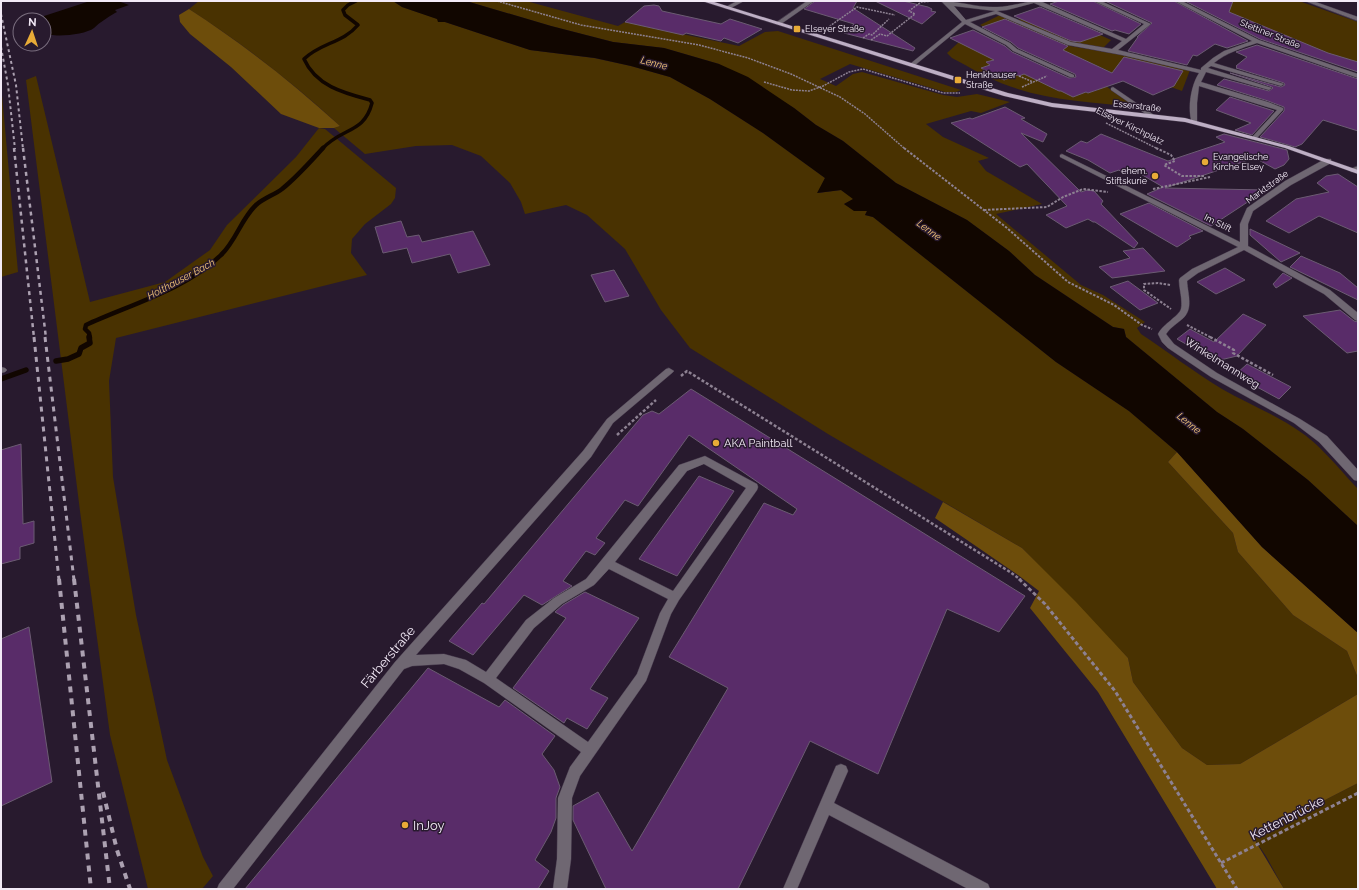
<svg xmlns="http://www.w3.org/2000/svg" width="1359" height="890" font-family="Raleway,sans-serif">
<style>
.green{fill:#493201}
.forest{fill:#6d4d0b}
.water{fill:#110600}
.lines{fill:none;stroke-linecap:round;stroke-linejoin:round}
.stream-far2{stroke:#110600;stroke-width:3.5}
.stream-far1{stroke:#110600;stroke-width:4.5}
.stream{stroke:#110600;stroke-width:5.5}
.building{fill:#592c69;stroke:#6b5b72}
.minor-casing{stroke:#44374a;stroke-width:1}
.major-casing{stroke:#44374a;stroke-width:1}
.path-far3{stroke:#8d8192;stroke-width:1.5;stroke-dasharray:2 1;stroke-linecap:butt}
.path-far2{stroke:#8d8192;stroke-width:2;stroke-dasharray:2.5 1.5;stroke-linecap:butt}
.path-far1{stroke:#8d8192;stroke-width:2.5;stroke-dasharray:3 2;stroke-linecap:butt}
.path{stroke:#8d8192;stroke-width:3;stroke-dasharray:4 2.5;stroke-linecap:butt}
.minor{fill:#6f6772;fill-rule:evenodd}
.major{fill:#beafc5;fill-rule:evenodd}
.rail-far3{stroke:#aca1b1;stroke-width:2;stroke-dasharray:3 3;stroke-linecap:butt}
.rail-far2{stroke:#aca1b1;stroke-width:2.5;stroke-dasharray:4 4;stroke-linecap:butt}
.rail-far1{stroke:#aca1b1;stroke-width:3;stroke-dasharray:5 5;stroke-linecap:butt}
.rail{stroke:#aca1b1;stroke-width:4;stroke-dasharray:6 6;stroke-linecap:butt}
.poi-dot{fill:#e8ab37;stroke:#281a2e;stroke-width:1.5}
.labels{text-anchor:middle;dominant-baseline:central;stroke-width:3;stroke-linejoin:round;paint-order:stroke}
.far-poi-label{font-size:9px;fill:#f3eaf7;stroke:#281a2e;text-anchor:start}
.far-street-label{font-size:9px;fill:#f3eaf7;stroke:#281a2e}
.far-water-label{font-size:10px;font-style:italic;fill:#f7c879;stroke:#281a2e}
.street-label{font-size:11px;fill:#f3eaf7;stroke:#281a2e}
.poi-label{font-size:11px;fill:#f3eaf7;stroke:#281a2e;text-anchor:start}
.near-street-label{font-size:13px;fill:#f3eaf7;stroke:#281a2e}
.near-poi-label{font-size:13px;fill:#f3eaf7;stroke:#281a2e;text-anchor:start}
</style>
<rect width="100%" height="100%" fill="#281a2e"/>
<!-- green -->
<path class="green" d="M 199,1 L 393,1 L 402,7 L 438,19 L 438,22 L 445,22 L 530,50 L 594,58 L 631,66 L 670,77 L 710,99 L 763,133 L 825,178 L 818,193 L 841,190 L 854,199 L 844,204 L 854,210 L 867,211 L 865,215 L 873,217 L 1056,362 L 1129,411 L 1177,452 L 1168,462 L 1233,533 L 1238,552 L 1293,615 L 1347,651 L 1358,678 L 1358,694 L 1240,764 L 1207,765 L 1182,748 L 1133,682 L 1128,658 L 1022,548 L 828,434 L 690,348 L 661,310 L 625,249 L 587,215 L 566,205 L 525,214 L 521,202 L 510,183 L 481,156 L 452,145 L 416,146 L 365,154 L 334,128 L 340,126 C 293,83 242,43 189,9 Z
M 466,1 L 526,1 L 618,26 L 625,22 L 739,46 L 765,32 L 778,31 L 961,90 L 956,92 L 945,92 L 850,64 L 820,79 L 836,86 L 853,74 L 862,72 L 943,95 L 957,97 L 977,94 L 1010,102 L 981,113 L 971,111 L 926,124 L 943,137 L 989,158 L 978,161 L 986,171 L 1042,204 L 996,214 L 1081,285 L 1103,295 L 1145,322 L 1137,328 L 1141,334 C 1168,352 1194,372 1222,389 C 1248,404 1277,415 1302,433 C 1321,446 1342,472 1358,489 L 1358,526 L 1308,480 L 1243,429 L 1217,412 L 1126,337 L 1124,329 L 1113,327 L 1035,275 L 1009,251 L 967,220 L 896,183 L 843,141 L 816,125 L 794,108 L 719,64 L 664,48 L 613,42 L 551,26 Z
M 1191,1 L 1299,1 L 1358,22 L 1358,71 Z
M 1032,13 L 1088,39 L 1100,35 L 1111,40 L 1102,49 L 1074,44 L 1018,20 L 1029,16 Z
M 1000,15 L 1070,46 L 1118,54 L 1190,70 L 1182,91 L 1146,78 L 1113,73 L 1078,57 L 1070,60 L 1027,47 L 980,25 Z
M 970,32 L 1058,81 L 1047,85 L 1058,91 L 1088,93 L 1098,90 L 1100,82 L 1136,107 C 1094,102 1049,101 1009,86 C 989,79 971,68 952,58 L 947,53 Z
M 36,76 L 90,302 L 165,282 L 210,250 L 227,225 L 296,157 L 319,128 L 325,129 L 396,188 L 395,198 L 391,204 L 365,224 L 352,239 L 351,253 L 367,275 L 116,338 L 109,381 L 113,477 L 136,615 L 167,760 L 203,857 L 213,876 L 202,889 L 148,889 L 110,735 L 80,511 L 26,80 Z
M 1,84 L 18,272 L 1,277 Z
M 1358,783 L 1358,889 L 1284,889 L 1266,856 L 1253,837 Z"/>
<!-- forest -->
<path class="forest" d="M 189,9 C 243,44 293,83 340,126 L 334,128 L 319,128 L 281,114 L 231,67 L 190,34 L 180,22 L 179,15 Z
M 1177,452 L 1262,547 L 1358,633 L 1358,678 L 1347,651 L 1293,615 L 1238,552 L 1233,533 L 1168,462 Z
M 943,502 L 1022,548 L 1076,602 L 1128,658 L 1133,682 L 1182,748 L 1207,765 L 1240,764 L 1358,694 L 1358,783 L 1253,837 L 1284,889 L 1217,889 L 1098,692 L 1030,608 L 1039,591 L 1018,575 L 935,518 Z"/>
<!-- water -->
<path class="water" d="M 90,1 L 118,1 L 129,5 L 115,10 L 117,12 L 115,13 C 107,18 100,22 94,28 C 85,35 53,38 44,33 L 44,20 L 37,20 L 41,17 Z
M 393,1 L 466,1 L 551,26 L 613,42 L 664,48 L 719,64 L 748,77 L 794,108 L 816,125 L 843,141 L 896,183 L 967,220 L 1009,251 L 1035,275 L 1113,327 L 1124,329 L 1126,337 L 1217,412 L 1243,429 L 1308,480 L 1358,526 L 1358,633 L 1262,547 L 1177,452 L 1129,411 L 1056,362 L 873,217 L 865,215 L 867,211 L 854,211 L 844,204 L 853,199 L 841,190 L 817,193 L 825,178 L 763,133 L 710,99 L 670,77 L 631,66 L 595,58 L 530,50 L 445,22 L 438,22 L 437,19 L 402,7 Z"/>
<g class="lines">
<!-- stream-far2 -->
<path class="stream-far2" d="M 322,149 C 342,127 364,134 372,103 L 370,100 C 344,93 316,86 304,59 C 320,43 343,43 358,25 L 345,15 L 343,10 L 348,5 L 356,1"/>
<!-- stream-far1 -->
<path class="stream-far1" d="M 90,338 L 89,333 L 85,329 L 86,325 C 129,305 187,289 221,255 C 236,241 241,219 256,205 C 264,198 274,195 282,189 C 297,177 310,162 323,148"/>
<!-- stream -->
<path class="stream" d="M 56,361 L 68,359 L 79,354 L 81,348 L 90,343 L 89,337
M 1,379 L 26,370"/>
</g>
<!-- building -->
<path class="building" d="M 815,1 L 857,1 L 853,8 L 915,48 L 913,51 L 844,33 L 854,24 L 804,9 Z
M 875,1 L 903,1 L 928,7 L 932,9 L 931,11 L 936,12 L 922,24 Z
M 1059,1 L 1093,1 L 1141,24 L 1129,34 L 1115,30 L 1112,31 L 1050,4 Z
M 1105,1 L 1174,1 L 1248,41 L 1227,48 L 1215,44 L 1197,56 L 1193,55 L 1187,65 L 1128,51 L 1138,37 L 1137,37 L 1152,23 Z
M 1185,1 L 1233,1 L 1229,12 L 1328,53 L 1358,62 L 1358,72 L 1260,39 Z
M 654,5 L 659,6 L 662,11 L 721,24 L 730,19 L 762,29 L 738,43 L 724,38 L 721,41 L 686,33 L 683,35 L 625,22 L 644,6 Z
M 1040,7 L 1103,34 L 1080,42 L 1071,41 L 1014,16 Z
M 1005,19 L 1068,46 L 1063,50 L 1112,73 L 1124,57 L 1183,71 L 1174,86 L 1153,95 L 1123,81 L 1088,93 L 1086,92 L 1073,97 L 1061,91 L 1059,91 L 1024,74 L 1019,76 L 1017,75 L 1004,80 L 981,68 L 990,65 L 986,62 L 994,60 L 950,38 L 973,30 L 1005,46 L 1012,52 L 1069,78 L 1076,77 L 1075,74 L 1018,48 L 1011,42 L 982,27 Z
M 1257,45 L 1358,79 L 1358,131 L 1323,120 L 1302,144 L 1295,147 L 1260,137 L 1284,111 L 1284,107 L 1268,101 L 1217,85 L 1224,79 L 1269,91 L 1273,88 L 1272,87 L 1230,73 L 1281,87 L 1285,85 L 1284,83 L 1236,68 L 1237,67 L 1236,66 L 1247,57 L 1236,52 Z
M 1230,97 L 1274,111 L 1252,135 L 1235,130 L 1251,123 L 1216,110 Z
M 1005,107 L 1025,118 L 1021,119 L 1047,134 L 1043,142 L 1021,133 L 1081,192 L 1087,190 L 1094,191 L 1103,201 L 1101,204 L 1138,243 L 1134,248 L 1095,222 L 1093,222 L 1088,219 L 1066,228 L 1046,215 L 1067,206 L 1027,164 L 1020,167 L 951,123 L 970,118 L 972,119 Z
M 1101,134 L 1168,161 L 1225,142 L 1216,137 L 1224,134 L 1287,150 L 1289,159 L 1284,165 L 1275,169 L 1255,158 L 1165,188 L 1266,190 L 1211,226 L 1147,194 L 1163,187 L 1132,169 L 1122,173 L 1119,170 L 1110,173 L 1088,160 L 1066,151 L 1081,141 L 1087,143 Z
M 1338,174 L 1358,187 L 1358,233 L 1319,216 L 1289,233 L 1266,221 L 1296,199 L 1329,192 L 1317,183 L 1326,176 Z
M 1149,203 L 1203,231 L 1189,236 L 1191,238 L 1177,247 L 1120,214 Z
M 401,221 L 407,237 L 419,235 L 422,242 L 473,231 L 490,265 L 458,273 L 450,254 L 412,263 L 407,248 L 383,253 L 375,227 Z
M 1250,229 L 1300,253 L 1281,262 L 1250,235 Z
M 1143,248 L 1165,271 L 1112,278 L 1099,267 L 1130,258 L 1123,251 Z
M 1301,256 L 1340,273 L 1358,288 L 1358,300 L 1290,267 Z
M 1225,268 L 1245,280 L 1216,294 L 1197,282 Z
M 614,270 L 629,296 L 605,302 L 591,275 Z
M 1283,273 L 1292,278 L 1276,288 L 1273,284 Z
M 1128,281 L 1158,303 L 1140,310 L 1110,287 Z
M 1340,310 L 1354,321 L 1358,322 L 1358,351 L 1347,353 L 1303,316 Z
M 1243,314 L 1266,325 L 1237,356 L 1216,361 L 1177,339 L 1190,329 L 1214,342 Z
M 1247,364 L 1291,387 L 1279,399 L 1235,375 Z
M 691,389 L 1025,596 L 999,632 L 947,609 L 878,774 L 810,741 L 738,889 L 606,889 L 573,820 L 573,806 L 598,792 L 632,851 L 728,688 L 669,657 L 764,503 L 793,515 L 797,509 L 689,435 L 638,506 L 625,500 L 596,538 L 605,543 L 595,555 L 586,551 L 563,581 L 572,586 L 542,605 L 524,595 L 473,655 L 449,641 L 482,603 L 484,604 L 643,415 L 652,411 L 659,414 Z
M 21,444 L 23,524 L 34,521 L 34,543 L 20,547 L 20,559 L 1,564 L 1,450 Z
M 699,476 L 734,491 L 677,576 L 639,559 Z
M 585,592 L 639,618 L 590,689 L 608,698 L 587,729 L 567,718 L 564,723 L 513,688 L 566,618 L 555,612 L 563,605 Z
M 29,627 L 52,782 L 1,806 L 1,639 Z
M 428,668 L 499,707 L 505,700 L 555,736 L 542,754 L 554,770 L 560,787 L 556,798 L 556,818 L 551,832 L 535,860 L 549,871 L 538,889 L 245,889 Z"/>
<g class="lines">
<defs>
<path id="minor" d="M 737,1 L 744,1 L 729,9 L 724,8 Z
M 807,1 L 814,1 L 781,24 L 777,24 L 777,22 Z
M 941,1 C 959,1 978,8 997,7 C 1011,7 1025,1 1040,1 L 1126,39 L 1144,24 L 1094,1 L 1101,1 L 1151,24 L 1118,50 L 1201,70 L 1201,68 L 1213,58 L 1224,51 L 1252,41 L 1175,1 L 1182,1 L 1259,40 L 1358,74 L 1358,78 L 1257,43 C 1242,48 1226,53 1214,63 L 1284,84 L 1281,86 L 1211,66 L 1208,68 L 1272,88 L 1269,90 L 1206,72 L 1201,82 L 1268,102 L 1283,108 L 1283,110 L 1257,138 L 1253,138 L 1253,136 L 1277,110 L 1199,86 L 1197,103 L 1197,122 L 1192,123 C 1187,109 1191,85 1199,73 L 1122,55 L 1068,45 L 996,14 L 970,22 L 1010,43 L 1017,49 L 1074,75 L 1074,77 L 1070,77 L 1013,51 L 1006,45 L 965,24 L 914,66 L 910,66 L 910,64 L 962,22 ZM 1034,3 L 1122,41 L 1112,49 L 1071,42 L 997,11 L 1007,10 ZM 954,6 L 995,11 L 966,20 Z
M 1305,1 L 1313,1 L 1358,17 L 1358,21 Z
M 1113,87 L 1154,115 L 1154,117 L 1150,117 L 1111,90 L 1111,88 Z
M 1062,154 L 1240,242 L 1240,224 L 1247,208 L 1285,181 L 1325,159 L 1331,159 L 1331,163 L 1291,185 L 1253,211 L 1248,224 L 1248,246 L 1330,290 L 1358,313 L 1358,321 L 1355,320 L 1324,294 L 1244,250 L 1198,273 L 1187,281 C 1188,296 1194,310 1181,320 C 1175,325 1170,328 1166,334 L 1174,344 L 1217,373 L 1300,419 L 1327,436 L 1358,470 L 1358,481 L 1354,480 L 1319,442 L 1294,423 L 1211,377 L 1168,348 L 1162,342 L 1158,334 C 1163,324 1179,316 1181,309 C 1183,300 1179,289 1179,280 L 1180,278 L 1192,269 L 1238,247 L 1060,157 L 1060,155 Z
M 1358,166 L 1358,170 L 1352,172 L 1348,170 Z
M 1,367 L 5,368 L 7,370 L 5,372 L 1,373 Z
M 669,368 L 674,371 L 672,373 L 613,423 L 591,457 L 416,655 L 444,654 L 466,660 L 486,672 L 526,620 L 554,598 L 586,579 L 679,465 L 705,456 L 757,484 L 758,487 L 757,490 L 679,600 L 671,614 L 646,681 L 580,776 L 572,798 L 571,859 L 567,889 L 553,889 L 557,859 L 558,798 L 570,767 L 581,752 L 484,683 L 459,669 L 444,664 L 412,666 L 404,669 L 233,889 L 217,889 L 219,884 L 395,662 L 583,451 L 607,419 L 666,369 ZM 704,464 L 746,488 L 673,591 L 615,562 L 687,471 ZM 609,569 L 668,599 L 660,613 L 637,674 L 588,742 L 496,678 L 534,628 L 562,604 L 594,585 Z
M 841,764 L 846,766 L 848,771 L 834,803 L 988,884 L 990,889 L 968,889 L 829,815 L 797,889 L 783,889 L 836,766 Z"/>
<path id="major" d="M 702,1 L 711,1 L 1008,93 L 1052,103 L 1185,118 L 1289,146 L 1358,170 L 1358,174 L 1285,148 L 1185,122 L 1052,107 L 1004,96 Z"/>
</defs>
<!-- minor casing -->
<use href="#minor" class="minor-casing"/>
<!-- major casing -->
<use href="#major" class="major-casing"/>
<!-- path-far3 -->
<path class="path-far3" d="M 497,1 L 581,25 L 699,45 L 748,58 L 791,74 L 840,97 L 865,114 L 905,149
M 827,28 L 857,7 L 895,15
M 863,38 L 869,34 L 872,35 L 889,19
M 871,40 L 880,34 L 887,36 L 915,14 L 909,11 L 921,2 L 934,1
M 1019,76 L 1033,82
M 764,82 L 792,90 L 809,91 L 823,86 L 849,72 L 863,69 L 943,93 L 960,93
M 1022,87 L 1047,76
M 1106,123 L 1158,149"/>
<!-- path-far2 -->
<path class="path-far2" d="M 904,148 L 1007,228 L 1068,282 L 1114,305 L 1142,325 L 1152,329
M 1156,148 L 1171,155 L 1175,161 L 1164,165 L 1182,176 L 1205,176
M 1153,189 L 1210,177
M 984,210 L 1047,207 L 1063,197 L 1083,189 L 1108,192
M 1170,285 L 1158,283 L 1144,284 L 1144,290 L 1171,309
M 1187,325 L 1212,338"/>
<!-- path-far1 -->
<path class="path-far1" d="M 1210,337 L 1234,350 L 1233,353 L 1273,375
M 681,376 L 687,371 L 1010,572 L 1021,580
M 617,435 L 656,400"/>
<!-- path -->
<path class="path" d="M 1019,579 L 1045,604 L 1115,691 L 1237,889
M 1221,863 L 1358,793"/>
<!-- minor -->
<use href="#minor" class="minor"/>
<!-- major -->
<use href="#major" class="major"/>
<!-- rail-far3 -->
<path class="rail-far3" d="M 1,14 L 16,85 L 23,149
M 1,47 L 8,85 L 15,149"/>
<!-- rail-far2 -->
<path class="rail-far2" d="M 14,148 L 34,338
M 23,148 L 46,338"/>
<!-- rail-far1 -->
<path class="rail-far1" d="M 34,337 L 59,580
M 45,337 L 74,580"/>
<!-- rail -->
<path class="rail" d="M 59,579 L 91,889
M 74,579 L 110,889
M 103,792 L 117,850 L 130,889"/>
</g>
<!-- markers -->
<g class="poi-dot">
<rect x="793" y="25" width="8" height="8" rx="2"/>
<rect x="954" y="76" width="8" height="8" rx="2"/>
<circle cx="1205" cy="162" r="4"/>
<circle cx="1155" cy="176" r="4"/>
<circle cx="716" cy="443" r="4"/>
<circle cx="405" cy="825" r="4"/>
</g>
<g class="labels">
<!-- far-poi labels -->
<g class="far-poi-label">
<text x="805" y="29">Elseyer Straße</text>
<text x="966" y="75">Henkhauser<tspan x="966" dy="10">Straße</tspan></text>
<text x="1213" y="157">Evangelische<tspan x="1213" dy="10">Kirche Elsey</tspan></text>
<text x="1147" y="171" text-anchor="end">ehem.<tspan x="1147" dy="10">Stiftskurie</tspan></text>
</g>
<!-- far-street labels -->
<g class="far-street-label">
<text transform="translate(1270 34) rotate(22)">Stettiner Straße</text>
<text transform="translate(1137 106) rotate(6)">Esserstraße</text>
<text transform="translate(1130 126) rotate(26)">Elseyer Kirchplatz</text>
<text transform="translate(1267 187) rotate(-36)">Marktstraße</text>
<text transform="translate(1218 223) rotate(26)">Im Stift</text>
</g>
<!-- far-water labels -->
<g class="far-water-label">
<text transform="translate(654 63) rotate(14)">Lenne</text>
<text transform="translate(929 230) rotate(36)">Lenne</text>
<text transform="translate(181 279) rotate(-28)">Holthauser Bach</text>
<text transform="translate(1189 423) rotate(39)">Lenne</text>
</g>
<!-- street labels -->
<g class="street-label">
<text transform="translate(1222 363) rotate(32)">Winkelmannweg</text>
</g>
<!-- poi labels -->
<g class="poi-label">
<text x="724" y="443">AKA Paintball</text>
</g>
<!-- near-street labels -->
<g class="near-street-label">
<text transform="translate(388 657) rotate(-50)">Färberstraße</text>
<text transform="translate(1287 818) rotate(-27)">Kettenbrücke</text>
</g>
<!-- near-poi labels -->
<g class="near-poi-label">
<text x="413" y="825">InJoy</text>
</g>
</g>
<!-- border -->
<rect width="1359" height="890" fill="none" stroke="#f3eaf7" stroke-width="4"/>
<!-- north arrow -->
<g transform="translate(32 32) rotate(3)"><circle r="19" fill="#281a2e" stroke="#796d7e"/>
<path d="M0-3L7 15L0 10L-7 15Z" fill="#e8ab37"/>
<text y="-6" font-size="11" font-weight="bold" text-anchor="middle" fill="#f3eaf7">N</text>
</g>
</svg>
